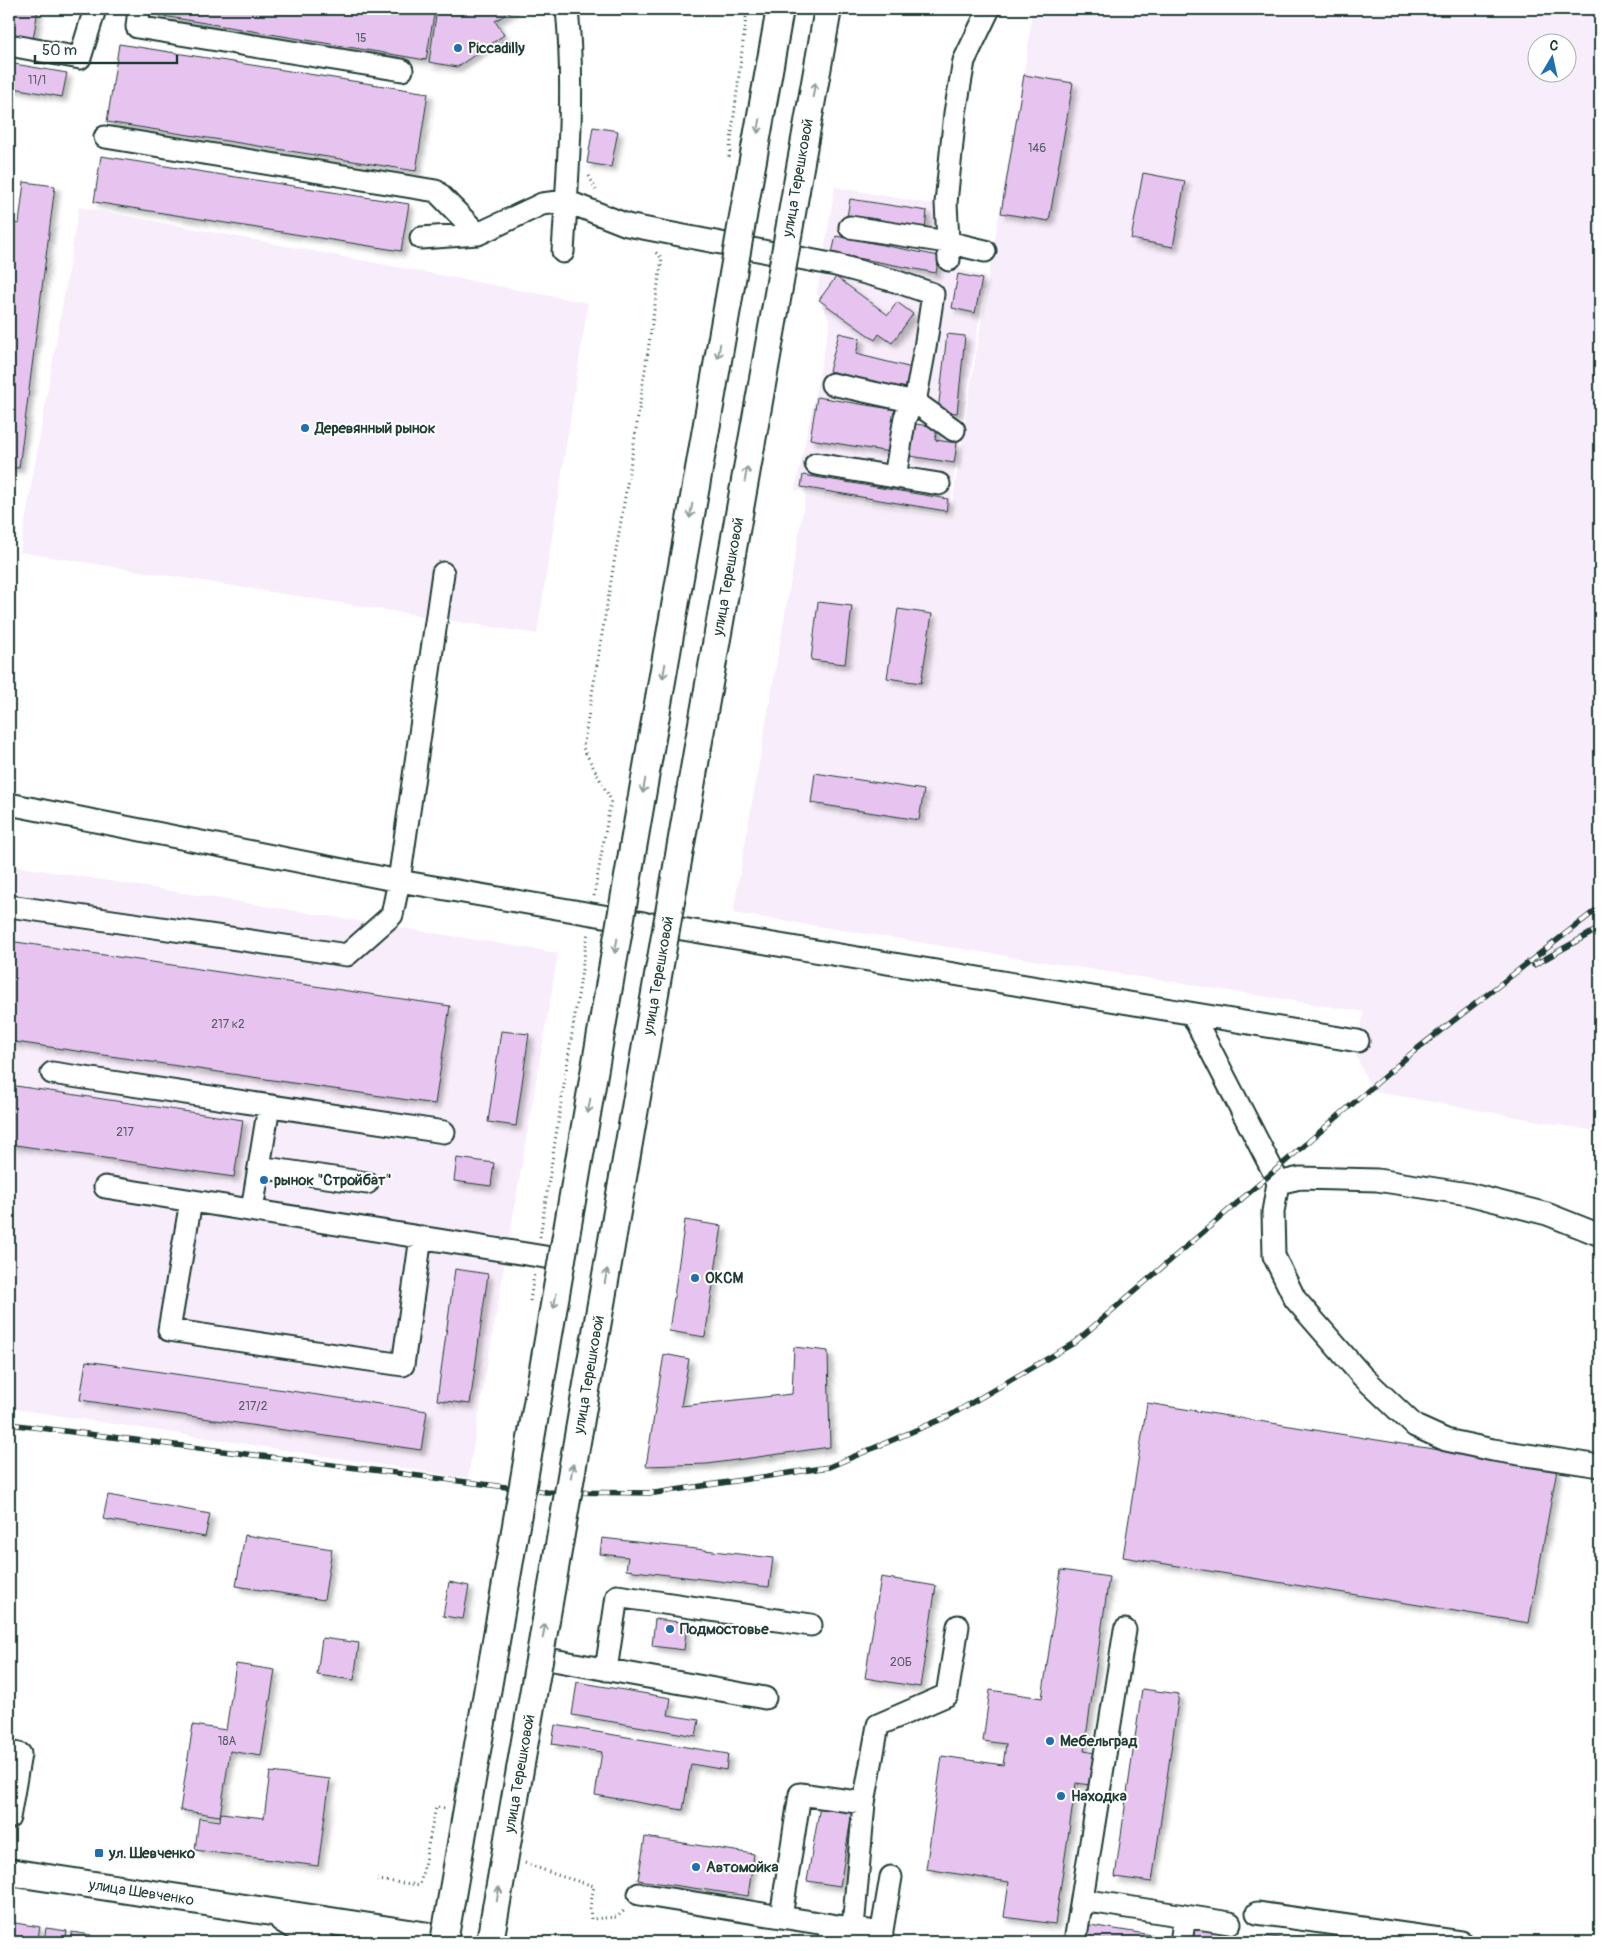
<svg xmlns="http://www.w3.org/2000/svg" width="1609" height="1951" font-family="Pangolin,sans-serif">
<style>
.built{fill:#f8edfa;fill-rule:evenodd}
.building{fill:#e7c4f0;stroke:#1f3d34;filter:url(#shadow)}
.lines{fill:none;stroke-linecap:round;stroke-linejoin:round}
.minor-casing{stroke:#1f3d34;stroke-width:25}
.major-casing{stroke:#1f3d34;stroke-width:30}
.path{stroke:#1f3d34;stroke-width:3;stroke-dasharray:1 4;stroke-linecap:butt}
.minor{stroke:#fff;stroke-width:21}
.major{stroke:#fff;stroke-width:26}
.rail-casing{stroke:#1f3d34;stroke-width:5.5}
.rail{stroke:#fff;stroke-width:4;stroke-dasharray:11;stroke-linecap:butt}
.major-bridge-casing{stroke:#1f3d34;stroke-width:30;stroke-linecap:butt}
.major-bridge{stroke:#fff;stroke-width:26}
.oneway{stroke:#8f9e9a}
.poi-dot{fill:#1f6fb2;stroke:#fff;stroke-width:2}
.labels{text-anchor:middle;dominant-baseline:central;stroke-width:4;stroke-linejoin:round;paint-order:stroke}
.number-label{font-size:12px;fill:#515f63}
.poi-label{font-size:15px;font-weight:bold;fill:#1f3d34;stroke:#fff;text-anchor:start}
.street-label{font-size:15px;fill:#1f3d34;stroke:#fff}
</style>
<defs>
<filter id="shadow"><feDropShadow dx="4.5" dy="4.5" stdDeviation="2.5" flood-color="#0004"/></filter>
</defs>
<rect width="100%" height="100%" fill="#fff"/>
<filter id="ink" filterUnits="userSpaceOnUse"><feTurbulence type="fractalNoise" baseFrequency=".02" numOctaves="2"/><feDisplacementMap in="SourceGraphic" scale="10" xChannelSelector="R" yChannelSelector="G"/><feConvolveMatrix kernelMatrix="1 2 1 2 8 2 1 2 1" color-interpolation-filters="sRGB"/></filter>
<g filter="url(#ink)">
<!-- built -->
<path class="built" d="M 1032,9 L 1600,9 L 1600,1132 L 1372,1091 L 1355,1053 L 1364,1012 L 733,913 L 806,493 L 950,517 L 989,273 L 1028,48 ZM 1536,42 L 1566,42 L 1566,72 L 1536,72 Z
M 835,187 L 937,205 L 939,245 L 962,270 L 986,277 L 948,515 L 795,490 L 830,322 L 817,293 Z
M 79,207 L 588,303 L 537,634 L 20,552 Z
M 9,865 L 558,953 L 468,1478 L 9,1408 Z"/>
<!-- building -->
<path class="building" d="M 9,9 L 38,9 L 33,40 L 9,36 Z
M 158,9 L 435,9 L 426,60 L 157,15 Z
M 437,9 L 515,9 L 495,21 L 504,35 L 457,67 L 429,62 Z
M 119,44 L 428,93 L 416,171 L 107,122 Z
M 9,63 L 67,73 L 62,97 L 9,87 Z
M 1024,75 L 1073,83 L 1049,221 L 1001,213 Z
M 593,127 L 618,131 L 611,167 L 587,163 Z
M 101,156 L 409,204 L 401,251 L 94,202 Z
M 1143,173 L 1185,181 L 1173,247 L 1131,239 Z
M 24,182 L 55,186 L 19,468 L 9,467 L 9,222 L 19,224 Z
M 850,199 L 927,211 L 925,229 L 847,217 Z
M 836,236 L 939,256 L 936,273 L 832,253 Z
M 958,274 L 982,279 L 975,313 L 952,308 Z
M 836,277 L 888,315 L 897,302 L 913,314 L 892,343 L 879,334 L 875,340 L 819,300 Z
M 839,333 L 860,338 L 856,354 L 912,368 L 907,390 L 829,371 Z
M 947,334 L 965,336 L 957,413 L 938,411 Z
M 817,397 L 897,410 L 890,452 L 810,439 Z
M 915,424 L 937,427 L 935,440 L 957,443 L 954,463 L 910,456 Z
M 803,475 L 948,499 L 946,511 L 801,487 Z
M 818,602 L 852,606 L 845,664 L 811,660 Z
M 898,609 L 932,614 L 921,683 L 887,678 Z
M 815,773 L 924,790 L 919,820 L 811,803 Z
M 9,941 L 450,1006 L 435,1104 L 9,1041 Z
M 501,1031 L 529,1034 L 516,1126 L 488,1122 Z
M 9,1085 L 243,1120 L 234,1177 L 9,1144 Z
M 457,1158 L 494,1163 L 491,1186 L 454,1181 Z
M 685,1220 L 722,1226 L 705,1337 L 669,1331 Z
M 455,1269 L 488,1274 L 470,1404 L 437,1400 Z
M 794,1347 L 828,1351 L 830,1447 L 707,1464 L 646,1466 L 664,1354 L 689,1359 L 681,1406 L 792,1394 Z
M 86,1361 L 427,1411 L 421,1450 L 80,1400 Z
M 1147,1403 L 1557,1469 L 1529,1623 L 1123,1557 Z
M 108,1495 L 210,1514 L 205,1537 L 103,1519 Z
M 245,1535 L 332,1549 L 324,1600 L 236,1586 Z
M 602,1538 L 773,1558 L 769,1587 L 626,1570 L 628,1557 L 600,1554 Z
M 1061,1570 L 1109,1577 L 1084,1751 L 1095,1753 L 1090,1785 L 1076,1783 L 1055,1924 L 1004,1917 L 1009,1882 L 926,1869 L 942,1756 L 1003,1765 L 1006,1744 L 983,1741 L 990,1690 L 1042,1698 Z
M 881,1577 L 936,1586 L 920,1687 L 865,1678 Z
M 449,1582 L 469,1586 L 463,1619 L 443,1616 Z
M 655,1619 L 687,1623 L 684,1650 L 652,1646 Z
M 322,1638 L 359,1643 L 354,1680 L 317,1675 Z
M 236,1664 L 275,1670 L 261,1756 L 230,1751 L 220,1816 L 180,1810 L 193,1725 L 226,1730 Z
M 577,1682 L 671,1698 L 668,1715 L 699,1720 L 696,1736 L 572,1715 Z
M 1142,1689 L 1179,1694 L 1152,1882 L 1115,1877 Z
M 555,1725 L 728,1754 L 726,1770 L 691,1764 L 683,1810 L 595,1795 L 602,1752 L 552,1744 Z
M 270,1772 L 330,1779 L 318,1866 L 195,1850 L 199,1818 L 220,1821 L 221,1813 L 264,1818 Z
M 820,1806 L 852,1812 L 840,1886 L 807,1881 Z
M 645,1837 L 754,1854 L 748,1896 L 638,1880 Z
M 9,1922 L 40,1927 L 37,1942 L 9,1942 Z
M 1084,1924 L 1170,1938 L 1170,1942 L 1081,1942 Z
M 46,1928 L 67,1931 L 65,1942 L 44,1942 Z
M 1191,1928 L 1256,1938 L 1255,1942 L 1189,1942 Z
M 72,1932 L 91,1935 L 90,1942 L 70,1942 Z
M 1266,1936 L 1305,1942 L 1265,1942 Z"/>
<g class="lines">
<defs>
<path id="minor" d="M 139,9 L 137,27 L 402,70
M 9,45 L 80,58 L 95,9
M 105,137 L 436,191 L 478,234
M 850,227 L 947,242 L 985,251
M 421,238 L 478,234 L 542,204 L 566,201 L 627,225 L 836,265 L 895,281 L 933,294 L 925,348 L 915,402 L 905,417 L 895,477 L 816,464
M 563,252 C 568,172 575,88 567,9
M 949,260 L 946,203 L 955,113 L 964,61 L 989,9
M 832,384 L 915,402 L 954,430
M 895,477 L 939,484
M 443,573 L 399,881 L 644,923 L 586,1263 L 465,1942
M 9,804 L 399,881 L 392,915 L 347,955 L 9,906
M 652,924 L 1358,1041
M 1192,1014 L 1273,1171 L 1278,1183 L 1273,1212 L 1274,1256 L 1295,1299 L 1362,1376 L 1415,1426 L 1446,1440 L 1493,1450 L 1600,1466
M 52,1073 L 444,1132
M 259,1167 L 367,1183
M 1278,1183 L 1300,1178 L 1377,1180 L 1468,1194 L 1547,1214 L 1600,1235
M 105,1187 L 576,1262
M 191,1201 L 169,1330 L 403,1365 L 421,1237
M 252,1210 L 269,1106
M 525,1655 L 765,1698
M 606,1670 L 617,1596 L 811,1625
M 9,1752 L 20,1754 L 9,1818
M 864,1803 L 800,1794 L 781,1917 L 882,1933
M 639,1894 L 781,1917
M 1082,1900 L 1230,1923
M 1257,1913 L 1461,1942
M 853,1928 L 864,1803 L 878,1725 L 947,1695 L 958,1626
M 829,1942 L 831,1925
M 880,1942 L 891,1877
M 1075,1942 L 1125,1630
M 1181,1942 L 1185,1916"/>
<g id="major">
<path d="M 749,182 L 780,9"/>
<path d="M 796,190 L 828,9"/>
<path d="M 652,738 L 728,303"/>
<path id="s1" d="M 698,746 L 775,311"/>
<path id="s2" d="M 9,1872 L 468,1942"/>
<path d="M 283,1919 L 320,1942"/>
</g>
</defs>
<!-- minor casing -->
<use href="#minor" class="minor-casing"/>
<!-- major casing -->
<use href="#major" class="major-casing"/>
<!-- path -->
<path class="path" d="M 729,157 L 747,9
M 589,176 L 596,190
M 594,896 L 611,800 L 583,748 L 634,443 L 662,258 L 654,251
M 540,1237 L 588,932
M 530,1301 L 534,1275
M 525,1863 L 557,1875 L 594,1886 L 590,1908 L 591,1919 L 617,1917 L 626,1909
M 377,1880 L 420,1885 L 436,1807 L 445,1808"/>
<!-- minor -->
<use href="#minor" class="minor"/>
<!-- major -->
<use href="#major" class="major"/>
<defs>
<path id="rail" d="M 1534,965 L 1600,928
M 9,1424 L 546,1492 L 655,1493 L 829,1467 L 949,1416 L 1074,1343 L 1413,1052 L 1600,907"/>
</defs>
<!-- rail casing -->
<use href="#rail" class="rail-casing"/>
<!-- rail -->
<use href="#rail" class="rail"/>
<defs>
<g id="major-bridge">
<path d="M 728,303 L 749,182"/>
<path d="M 775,311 L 796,190"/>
<path d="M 444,1942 L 652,738"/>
<path id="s3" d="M 490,1942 L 698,746"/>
</g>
</defs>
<!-- major-bridge casing -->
<use href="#major-bridge" class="major-bridge-casing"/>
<!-- major-bridge -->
<use href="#major-bridge" class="major-bridge"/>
</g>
<!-- one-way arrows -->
<defs><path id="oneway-shaft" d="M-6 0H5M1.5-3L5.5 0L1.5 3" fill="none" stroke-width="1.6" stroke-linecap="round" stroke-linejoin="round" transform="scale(1.25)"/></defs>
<g class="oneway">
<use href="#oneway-shaft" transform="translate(814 90) rotate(-80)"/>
<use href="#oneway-shaft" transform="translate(759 126) rotate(100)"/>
<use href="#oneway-shaft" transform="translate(719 351) rotate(100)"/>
<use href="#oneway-shaft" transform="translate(746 474) rotate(-80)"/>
<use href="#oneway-shaft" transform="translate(691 511) rotate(100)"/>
<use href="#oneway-shaft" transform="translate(664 671) rotate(100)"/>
<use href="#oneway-shaft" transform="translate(644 786) rotate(100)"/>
<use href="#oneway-shaft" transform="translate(616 946) rotate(100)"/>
<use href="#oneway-shaft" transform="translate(589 1106) rotate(100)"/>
<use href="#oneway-shaft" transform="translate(606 1276) rotate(-80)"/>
<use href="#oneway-shaft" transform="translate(555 1301) rotate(100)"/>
<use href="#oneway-shaft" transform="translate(572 1471) rotate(-80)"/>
<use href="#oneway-shaft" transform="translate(544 1631) rotate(-80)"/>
<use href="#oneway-shaft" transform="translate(498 1894) rotate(-80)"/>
</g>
</g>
<!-- markers -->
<g class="poi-dot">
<circle cx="458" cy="48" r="5"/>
<circle cx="305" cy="428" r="5"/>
<circle cx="264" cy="1180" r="5"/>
<circle cx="695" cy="1278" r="5"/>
<circle cx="670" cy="1629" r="5"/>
<circle cx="1050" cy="1741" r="5"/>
<circle cx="1061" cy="1796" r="5"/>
<rect x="94" y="1848" width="10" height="10" rx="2.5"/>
<circle cx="696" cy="1867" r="5"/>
</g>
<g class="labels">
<!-- number labels -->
<g class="number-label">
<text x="361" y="38">15</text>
<text x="37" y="80">11/1</text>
<text x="1037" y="148">146</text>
<text x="228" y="1024">217 к2</text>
<text x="125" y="1132">217</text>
<text x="253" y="1406">217/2</text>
<text x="901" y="1662">20Б</text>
<text x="227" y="1741">18А</text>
</g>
<!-- poi labels -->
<g class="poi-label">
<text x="468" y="48">Piccadilly</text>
<text x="315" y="428">Деревянный рынок</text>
<text x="274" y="1180">рынок "Стройбат"</text>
<text x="705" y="1278">ОКСМ</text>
<text x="680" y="1629">Подмостовье</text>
<text x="1060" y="1741">Мебельград</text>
<text x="1071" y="1796">Находка</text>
<text x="109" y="1853">ул. Шевченко</text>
<text x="706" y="1867">Автомойка</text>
</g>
<!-- street labels -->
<g class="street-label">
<text transform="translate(798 178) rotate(-80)">улица Терешковой</text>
<text stroke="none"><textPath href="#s1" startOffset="172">улица Терешковой</textPath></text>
<text stroke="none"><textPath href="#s3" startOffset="981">улица Терешковой</textPath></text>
<text stroke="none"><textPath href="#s3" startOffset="576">улица Терешковой</textPath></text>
<text stroke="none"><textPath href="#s3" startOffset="171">улица Терешковой</textPath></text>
<text stroke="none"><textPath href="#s2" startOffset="134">улица Шевченко</textPath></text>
</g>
</g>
<!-- margin -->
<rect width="1609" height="1951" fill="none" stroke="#fff" stroke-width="30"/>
<rect x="15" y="15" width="1579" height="1921" fill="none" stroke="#1f3d34" stroke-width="2" filter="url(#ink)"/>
<!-- north arrow -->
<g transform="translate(1552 58) rotate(9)"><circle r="24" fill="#ffffff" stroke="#a5b1ae"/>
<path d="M0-4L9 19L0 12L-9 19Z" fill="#1f6fb2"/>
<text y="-8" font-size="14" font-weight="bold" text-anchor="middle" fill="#1f3d34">С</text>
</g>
<!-- scale -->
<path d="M35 55v8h142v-8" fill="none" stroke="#1f3d34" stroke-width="2.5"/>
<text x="42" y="55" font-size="15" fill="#1f3d34" stroke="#ffffff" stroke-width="4" paint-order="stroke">50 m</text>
</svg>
